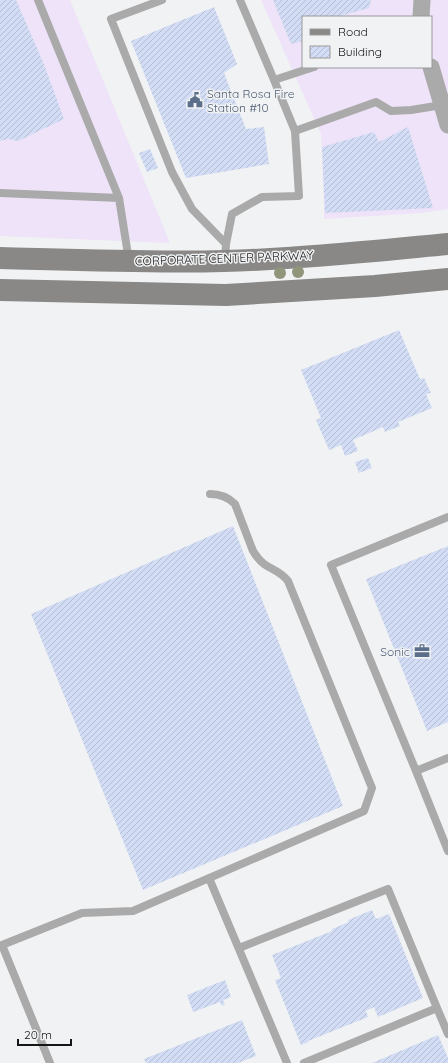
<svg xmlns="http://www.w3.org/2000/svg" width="448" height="1063" font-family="Quicksand,sans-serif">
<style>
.commercial{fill:#eee3f8;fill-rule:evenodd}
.building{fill:url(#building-hatch)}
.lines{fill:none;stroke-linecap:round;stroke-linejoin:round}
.lane{stroke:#abaaaa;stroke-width:8}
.street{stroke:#abaaaa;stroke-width:17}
.secondary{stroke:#898887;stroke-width:22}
.tree{fill:#90957b}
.labels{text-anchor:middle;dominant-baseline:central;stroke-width:3;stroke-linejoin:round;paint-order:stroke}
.service-label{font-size:12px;fill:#4e5e75;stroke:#f1f2f3;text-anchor:start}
.street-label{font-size:12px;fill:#161617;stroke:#f1f2f3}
</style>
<defs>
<pattern id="building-hatch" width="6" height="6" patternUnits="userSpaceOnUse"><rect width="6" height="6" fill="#d2ddf5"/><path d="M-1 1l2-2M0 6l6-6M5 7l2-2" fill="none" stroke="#b4bdd1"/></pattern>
</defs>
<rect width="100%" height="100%" fill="#f1f2f3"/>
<!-- commercial -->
<path class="commercial" d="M 0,0 L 70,0 L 170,243 L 0,236 Z
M 261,0 L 448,0 L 448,209 L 422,213 L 324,219 L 324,204 L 321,134 ZM 303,17 L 431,17 L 431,67 L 303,67 Z"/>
<!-- building -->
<path class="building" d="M 0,0 L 16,0 L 43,62 L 64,119 L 18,141 L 8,139 L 0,141 Z
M 273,0 L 371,0 L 369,8 L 343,15 L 343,17 L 303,17 L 303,41 L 291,44 Z
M 214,7 L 237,64 L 224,73 L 246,129 L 264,127 L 269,164 L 186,178 L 131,41 Z
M 408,127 L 433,208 L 325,213 L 322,147 L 374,132 L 379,142 Z
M 150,149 L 158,168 L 147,172 L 139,153 Z
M 399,330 L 420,379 L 424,378 L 431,393 L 426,394 L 432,408 L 398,422 L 400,426 L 385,432 L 383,427 L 353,440 L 358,451 L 345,456 L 341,445 L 329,450 L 316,420 L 321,418 L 301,370 Z
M 368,458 L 372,468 L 359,473 L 355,462 Z
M 233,526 L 343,806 L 143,890 L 31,614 Z
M 448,546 L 448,722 L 427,731 L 366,579 Z
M 372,910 L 376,919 L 389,914 L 423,998 L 378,1017 L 374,1007 L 366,1011 L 368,1017 L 308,1041 L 308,1042 L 301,1045 L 275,980 L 281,978 L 272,955 L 332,931 L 332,929 L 349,922 L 348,920 Z
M 225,980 L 231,997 L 223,1000 L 225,1004 L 222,1006 L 220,1002 L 193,1012 L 187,995 Z
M 242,1020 L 256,1056 L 238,1063 L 146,1063 L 144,1059 Z
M 438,1035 L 448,1058 L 448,1063 L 372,1063 Z"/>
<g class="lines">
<!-- lane -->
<path class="lane" d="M 38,0 L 119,198 L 129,261
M 162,0 L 111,19 L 172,172 L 192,209 L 226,244
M 240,0 L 274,80
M 295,131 L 274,80 L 314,67
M 0,193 L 119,198
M 225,260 L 226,244 L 232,214 L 262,197 L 299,196 L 295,131 L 376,102 L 391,111 L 411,110 L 442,105
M 448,758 L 416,771 L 448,851
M 416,771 L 331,565 L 448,517
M 209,878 L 287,1063
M 239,948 L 388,889 L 437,1008 L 304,1063
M 437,1008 L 448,1034
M 50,1063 L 2,945 L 82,913 L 133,911 L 364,811 L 372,788 L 288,581 C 280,571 274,571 264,564 C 259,560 256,556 253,551 L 235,504 C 228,497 220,494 210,494"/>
<!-- street -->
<path class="street" d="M 421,17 L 422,0
M 431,67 L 448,125"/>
<!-- secondary -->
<path class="secondary" d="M 0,258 C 75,260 150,263 224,261 C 299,259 374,251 448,244
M 0,290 L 226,295 L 375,286 L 448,279"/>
</g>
<!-- trees -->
<g class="tree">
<circle cx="298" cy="272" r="6"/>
<circle cx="280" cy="273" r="6"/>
</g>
<!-- icons -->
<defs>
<symbol id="civic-bare" viewBox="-9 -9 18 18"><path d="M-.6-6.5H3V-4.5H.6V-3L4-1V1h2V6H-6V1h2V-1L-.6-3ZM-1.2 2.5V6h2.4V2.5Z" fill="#5c6f8a" stroke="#f1f2f3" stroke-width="2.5" paint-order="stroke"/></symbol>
<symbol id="office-bare" viewBox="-9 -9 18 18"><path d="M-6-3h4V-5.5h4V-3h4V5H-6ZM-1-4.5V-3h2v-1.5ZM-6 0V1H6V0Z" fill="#5c6f8a" stroke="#f1f2f3" stroke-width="2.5" paint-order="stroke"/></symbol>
</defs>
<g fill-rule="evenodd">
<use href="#civic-bare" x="184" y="89" width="22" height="22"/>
<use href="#office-bare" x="411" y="640" width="22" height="22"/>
</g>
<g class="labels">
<!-- service labels -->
<g class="service-label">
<text x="207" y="93">Santa Rosa Fire<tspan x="207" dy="14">Station #10</tspan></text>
<text x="410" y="651" text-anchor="end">Sonic</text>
</g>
<!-- street labels -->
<g class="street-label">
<text transform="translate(224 258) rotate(-2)">CORPORATE CENTER PARKWAY</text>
</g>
</g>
<!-- legend -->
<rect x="302" y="16" width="130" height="52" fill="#f1f2f3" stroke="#999a9b"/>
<rect x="310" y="29" width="20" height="6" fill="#898887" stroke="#999a9b"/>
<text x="338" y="36" font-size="12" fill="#161617">Road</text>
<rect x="310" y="46" width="20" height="12" fill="url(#building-hatch)" stroke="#999a9b"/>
<text x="338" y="56" font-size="12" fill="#161617">Building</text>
<!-- scale -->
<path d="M18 1039v6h53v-6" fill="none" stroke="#161617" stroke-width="2"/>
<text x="24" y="1039" font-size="12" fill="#161617" stroke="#f1f2f3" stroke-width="3" paint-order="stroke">20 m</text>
</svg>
